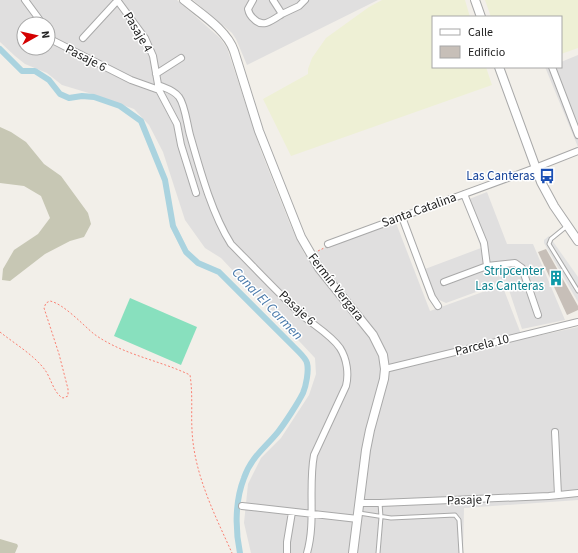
<svg xmlns="http://www.w3.org/2000/svg" width="578" height="553" font-family="'Source Sans 3',sans-serif">
<style>
.residential{fill:#e0dfdf;fill-rule:evenodd}
.construction{fill:#c7c7b4}
.farmland{fill:#eef0d5}
.pitch{fill:#88e0be}
.parking{fill:#e2e2e2}
.lines{fill:none;stroke-linecap:round;stroke-linejoin:round}
.canal{stroke:#aad3df;stroke-width:6}
.building{fill:#c7bfb8}
.service-casing{stroke:#a9a9a9;stroke-width:5}
.minor-casing{stroke:#a9a9a9;stroke-width:8}
.tertiary-casing{stroke:#a9a9a9;stroke-width:10}
.path{stroke:#fa8072;stroke-width:1;stroke-dasharray:2 2;stroke-linecap:butt}
.service{stroke:#fff;stroke-width:3}
.minor{stroke:#fff;stroke-width:6}
.tertiary{stroke:#fff;stroke-width:8}
.labels{text-anchor:middle;dominant-baseline:central;stroke-width:3;stroke-linejoin:round;paint-order:stroke}
.street-label{font-size:13px;fill:#222;stroke:#fff}
.transit-label{font-size:13px;fill:#164399;stroke:#fff;text-anchor:end}
.culture-label{font-size:13px;fill:#0d838f;stroke:#fff;text-anchor:end}
.water-label{font-size:14px;font-style:italic;fill:#4a7aab;stroke:#fff}
</style>
<rect width="100%" height="100%" fill="#f2efe9"/>
<!-- residential -->
<path class="residential" d="M 0,0 L 177,0 L 220,38 L 227,48 L 261,151 L 290,224 L 305,255 L 396,223 L 430,311 L 502,285 L 523,339 L 578,327 L 578,500 L 464,508 L 463,553 L 251,553 L 244,523 L 248,484 L 261,458 L 281,438 L 309,395 L 316,374 L 315,358 L 221,258 L 205,248 L 185,220 L 163,152 L 149,125 L 134,109 L 92,94 L 62,85 L 47,73 L 25,64 L 15,56 L 0,42 ZM 24,24 L 48,24 L 48,48 L 24,48 Z
M 193,0 L 378,0 L 247,65 L 236,39 L 232,33 Z
M 578,55 L 578,147 L 545,67 L 561,67 L 561,62 Z
M 487,192 L 507,244 L 533,244 L 565,320 L 522,329 L 506,281 L 446,303 L 435,298 L 425,269 L 481,248 L 464,201 Z"/>
<!-- construction -->
<path class="construction" d="M 0,127 L 11,132 L 26,142 L 44,164 L 61,176 L 88,213 L 91,224 L 84,237 L 70,241 L 45,254 L 10,281 L 2,280 L 3,269 L 14,250 L 38,234 L 50,218 L 41,196 L 24,186 L 0,183 Z
M 0,539 L 17,544 L 18,546 L 15,553 L 0,553 Z"/>
<!-- farmland -->
<path class="farmland" d="M 382,0 L 465,0 L 470,17 L 433,17 L 433,67 L 486,67 L 492,85 L 291,156 L 263,99 L 308,74 L 308,69 L 312,58 L 326,38 L 369,7 Z
M 485,0 L 578,0 L 578,48 L 561,54 L 561,17 L 491,17 Z"/>
<!-- pitch -->
<path class="pitch" d="M 130,298 L 197,327 L 181,365 L 114,336 Z"/>
<!-- parking -->
<path class="parking" d="M 549,236 L 578,277 L 578,302 L 544,243 L 544,240 Z"/>
<g class="lines">
<!-- canal -->
<path class="canal" d="M 0,49 L 22,71 L 35,71 L 49,80 L 60,94 L 69,98 L 82,96 L 94,97 L 120,106 L 141,121 L 165,180 L 173,226 L 186,252 L 198,263 L 219,272 L 298,351 C 301,354 306,359 307,363 C 309,371 306,386 303,393 C 298,403 285,423 278,432 C 265,448 251,457 244,478 C 235,501 235,529 240,553"/>
</g>
<!-- building -->
<path class="building" d="M 546,249 L 578,306 L 578,310 L 567,315 L 538,252 Z"/>
<g class="lines">
<defs>
<path id="service" d="M 567,226 L 551,239 L 549,244 L 578,291
M 359,513 L 391,518 L 455,515 L 459,520 L 461,553
M 378,553 L 381,517 L 380,503"/>
<path id="minor" d="M 25,0 L 39,19 L 41,24
M 117,0 L 145,38 L 153,56 L 159,90 L 177,124 L 181,145 L 196,193
M 253,0 L 248,9 C 249,14 250,16 254,19 C 263,29 274,19 282,14 L 273,0
M 282,14 L 299,6 L 305,0
M 48,35 L 52,40 L 131,80 L 159,90
M 83,38 L 117,1
M 552,67 L 578,135
M 156,74 L 181,58
M 158,85 C 165,88 174,90 179,97 C 185,105 187,124 190,135 C 200,170 212,214 231,244 C 255,268 278,293 303,316 C 315,326 331,335 340,348 C 347,359 349,374 346,386 L 314,455 C 308,486 316,522 307,553
M 464,194 L 484,243 L 487,266
M 402,217 L 432,297 L 438,306
M 328,244 L 535,168 L 578,151
M 444,282 L 487,266 L 515,263 L 522,268 L 538,315
M 385,369 L 578,322
M 555,432 L 558,495
M 360,503 L 380,503 L 549,496 L 578,493
M 242,506 L 358,519
M 287,553 L 287,542 L 292,512"/>
<path id="tertiary" d="M 184,0 C 201,14 227,30 234,51 L 259,131 L 301,237 L 319,268 L 373,335 L 383,355 L 385,369 L 384,379 L 370,430 L 366,450 L 353,553
M 475,0 L 481,17
M 499,67 L 541,182 L 554,206 L 578,241"/>
</defs>
<!-- service casing -->
<use href="#service" class="service-casing"/>
<!-- minor casing -->
<use href="#minor" class="minor-casing"/>
<!-- tertiary casing -->
<use href="#tertiary" class="tertiary-casing"/>
<!-- path -->
<path class="path" d="M 318,251 L 324,248
M 0,332 C 15,344 34,355 45,370 C 51,378 54,394 63,398 L 68,396 L 68,389 L 59,354 L 44,308 L 46,303 L 50,301 C 64,304 83,325 94,334 C 123,355 159,360 190,375 C 193,394 191,412 192,430 C 194,474 214,513 232,553"/>
<!-- service -->
<use href="#service" class="service"/>
<!-- minor -->
<use href="#minor" class="minor"/>
<!-- tertiary -->
<use href="#tertiary" class="tertiary"/>
</g>
<!-- icons -->
<defs>
<symbol id="bus-bare" viewBox="-9 -9 18 18"><path d="M-5-6H5V4H4V6H2V4H-2V6H-4V4H-5ZM-3.5-4V0h7V-4ZM-3.5 1.2v1.5H-2V1.2ZM2 1.2v1.5H3.5V1.2Z" fill="#1a4fb4" stroke="#fff" stroke-width="2.5" paint-order="stroke"/></symbol>
<symbol id="building-bare" viewBox="-9 -9 18 18"><path d="M-4-6H4V6H1V3H-1V6H-4ZM-2.5-4.3h1.7v1.8h-1.7ZM.8-4.3h1.7v1.8H.8ZM-2.5-1h1.7V.8h-1.7ZM.8-1h1.7V.8H.8Z" fill="#0f9aa8" stroke="#fff" stroke-width="2.5" paint-order="stroke"/></symbol>
</defs>
<g fill-rule="evenodd">
<use href="#bus-bare" x="536" y="165" width="22" height="22"/>
<use href="#building-bare" x="545" y="267" width="22" height="22"/>
</g>
<g class="labels">
<!-- street labels -->
<g class="street-label">
<text transform="translate(138 32) rotate(59)">Pasaje 4</text>
<text transform="translate(86 58) rotate(27)">Pasaje 6</text>
<text transform="translate(419 210) rotate(-20)">Santa Catalina</text>
<text transform="translate(336 287) rotate(52)">Fermín Vergara</text>
<text transform="translate(297 308) rotate(43)">Pasaje 6</text>
<text transform="translate(482 345) rotate(-14)">Parcela 10</text>
<text transform="translate(469 500) rotate(-2)">Pasaje 7</text>
</g>
<!-- transit labels -->
<g class="transit-label">
<text x="535" y="176">Las Canteras</text>
</g>
<!-- culture labels -->
<g class="culture-label">
<text x="544" y="271">Stripcenter<tspan x="544" dy="15">Las Canteras</tspan></text>
</g>
<!-- water labels -->
<g class="water-label">
<text transform="translate(267 304) rotate(46)">Canal El Carmen</text>
</g>
</g>
<!-- legend -->
<rect x="432" y="16" width="130" height="52" fill="#ffffff" stroke="#a7a7a7"/>
<rect x="440" y="29" width="20" height="6" fill="#ffffff" stroke="#a7a7a7"/>
<text x="468" y="36" font-size="12" fill="#222222">Calle</text>
<rect x="440" y="46" width="20" height="12" fill="#c7bfb8" stroke="#a7a7a7"/>
<text x="468" y="56" font-size="12" fill="#222222">Edificio</text>
<!-- north arrow -->
<g transform="translate(36 36) rotate(82)"><circle r="19" fill="#ffffff" stroke="#a7a7a7"/>
<path d="M0-3L7 15L0 10L-7 15Z" fill="#d40000"/>
<text y="-6" font-size="11" font-weight="bold" text-anchor="middle" fill="#222222">N</text>
</g>
</svg>
